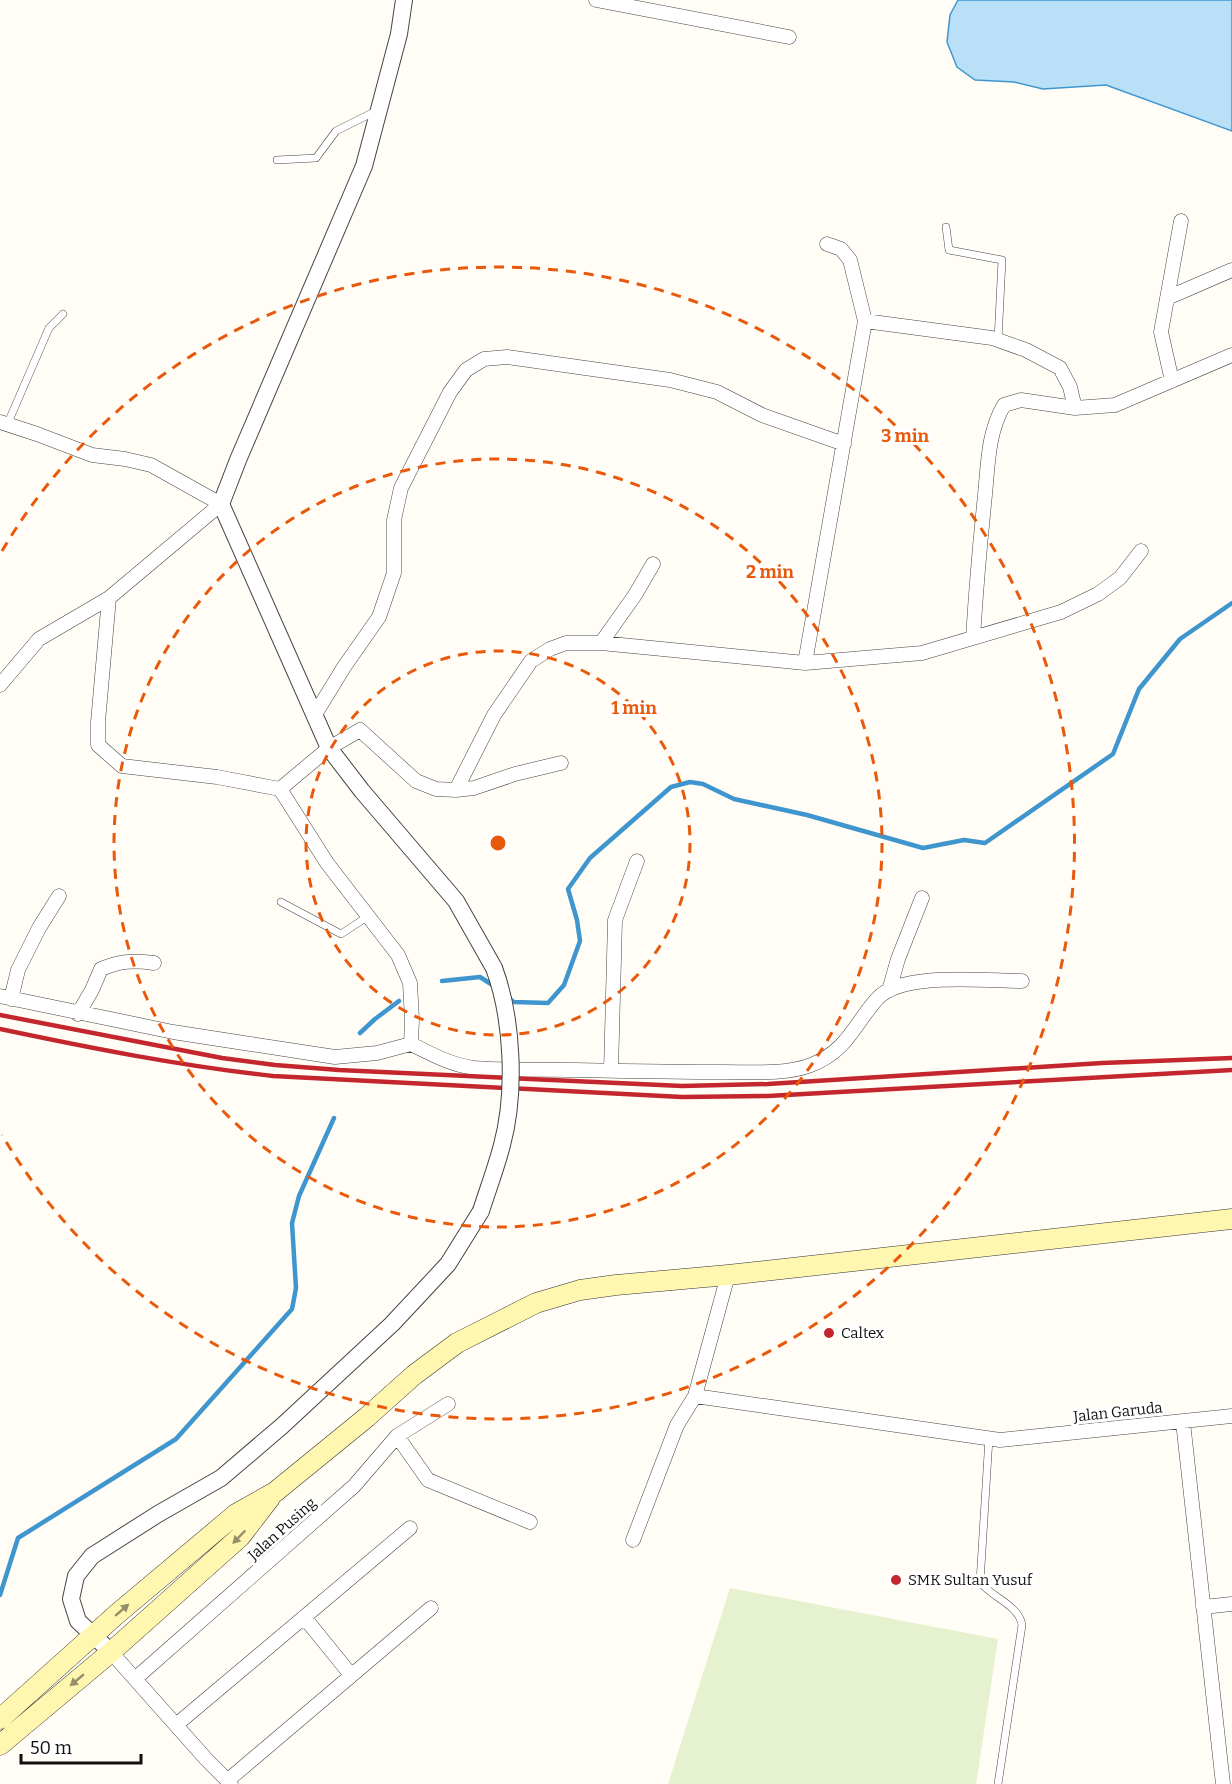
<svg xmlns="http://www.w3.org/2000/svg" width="1232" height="1784" font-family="Bitter,serif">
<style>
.pitch{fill:#e6f2cf}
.water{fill:#b9e0f7;stroke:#3f96cf;stroke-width:1.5}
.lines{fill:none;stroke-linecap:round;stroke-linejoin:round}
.stream{stroke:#3f96cf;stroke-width:4.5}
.service-casing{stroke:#444;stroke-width:8}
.minor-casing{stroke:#444;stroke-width:15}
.tertiary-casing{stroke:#444;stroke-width:18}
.secondary-casing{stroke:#333;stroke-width:21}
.service{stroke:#fff;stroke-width:7}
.minor{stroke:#fff;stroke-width:14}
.tertiary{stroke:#fff;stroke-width:16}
.secondary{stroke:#fff6b0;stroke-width:20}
.rail{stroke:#c4262e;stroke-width:4.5}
.tertiary-bridge-casing{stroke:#444;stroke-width:18;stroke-linecap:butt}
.tertiary-bridge{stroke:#fff;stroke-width:16}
.oneway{fill:#948f68}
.ring{fill:none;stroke:#e8590c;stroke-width:3;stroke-dasharray:10 8}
.poi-dot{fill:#c4262e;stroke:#fff;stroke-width:2}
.labels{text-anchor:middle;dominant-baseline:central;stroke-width:6;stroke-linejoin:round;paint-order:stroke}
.poi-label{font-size:15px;fill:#111;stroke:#fff;text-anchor:start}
.street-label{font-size:15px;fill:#111;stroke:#fff}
.centre{fill:#e8590c;stroke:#fff;stroke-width:3}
.ring-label{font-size:18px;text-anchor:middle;font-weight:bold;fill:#e8590c;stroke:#fff;stroke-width:6;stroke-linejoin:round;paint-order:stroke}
</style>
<rect width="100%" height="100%" fill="#fffdf5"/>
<!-- pitch -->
<path class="pitch" d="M 730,1588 L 998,1639 L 976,1784 L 668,1784 Z"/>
<!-- water -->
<path class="water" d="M 958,0 L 1232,0 L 1232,131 L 1106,85 L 1043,89 L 1014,82 L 975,80 L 957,67 L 947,42 L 950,15 Z"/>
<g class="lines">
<!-- stream -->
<path class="stream" d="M 442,981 L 480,977 L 494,986
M 507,997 L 514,1002 L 548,1003 L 564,985 L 580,941 L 577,920 L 568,889 L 590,858 L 671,787 L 690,782 L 703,784 L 734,799 L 807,815 L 923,848 L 964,840 L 985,843 L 1113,754 L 1139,689 L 1180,639 L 1232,603
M 360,1033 L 375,1019 L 399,1001
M 0,1595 L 18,1538 L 176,1439 L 292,1309 L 296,1288 L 292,1223 L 299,1196 L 334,1118"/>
<defs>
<path id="service" d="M 277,160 L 316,158 L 336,131 L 376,111
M 946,227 L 949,250 L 1002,260 L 998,340
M 7,425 L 49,328 L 63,314
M 281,902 L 341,934 L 367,917
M 989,1438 L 980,1582 C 991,1597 1019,1605 1022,1625 L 998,1784"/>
<path id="minor" d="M 596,0 L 789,37
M 1167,298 L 1232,270
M 865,321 L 992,338 L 1026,350 L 1060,368 L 1070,387 L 1075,408
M 1172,381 L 1161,332 L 1181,221
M 0,422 L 37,434 L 92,455 L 125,459 L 151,465 L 221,504 L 109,598 L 39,639 L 0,685
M 109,598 L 98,722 L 98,745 L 122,766 L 217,777 L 280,789
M 973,638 C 976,590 980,543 985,495 C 988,464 988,432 1004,405 L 1021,400 L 1075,408 L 1115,405 L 1232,355
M 601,643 L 635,595 L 653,564
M 805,663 L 865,321 L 850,260 L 841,249 L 827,244
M 314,716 L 344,667 L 379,617 L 394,573 L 394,520 L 401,488 L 450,392 L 466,370 L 484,359 L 507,357 L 670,380 L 717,392 L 762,415 L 844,444
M 456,790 L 474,788 L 515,774 L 561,763
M 890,987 L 898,959 L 922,898
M 0,996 L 173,1032 L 335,1057 L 377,1053 L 411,1044 L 412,1019 L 410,983 L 398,955 L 327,863 L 280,789 L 329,748 L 360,730 L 416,781 L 436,789 L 456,790 L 494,715 L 531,661 L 550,649 L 566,643 L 601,643 L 805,663 L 922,653 L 1061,612 L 1098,594 L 1120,578 L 1141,551
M 11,999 L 18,970 L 39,928 L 59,896
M 78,1014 L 92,990 L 101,969 C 120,961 134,960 154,963
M 411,1044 C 431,1054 451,1065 474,1068 C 507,1071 542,1069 575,1070 C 625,1071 675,1072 725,1072 C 752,1072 785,1075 811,1065 C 848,1050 853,1026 877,999 C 901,971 987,981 1022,981
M 611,1071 L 615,920 L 637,861
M 695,1396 L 1000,1440 L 1232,1416
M 1183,1422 L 1223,1784
M 397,1436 L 428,1480 L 530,1522
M 633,1540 L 677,1425 L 695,1396 L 728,1275
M 1203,1607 L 1232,1604
M 304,1617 L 351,1675
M 111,1652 L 206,1759 L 231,1784
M 136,1678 L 354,1486 L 397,1436 L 448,1404
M 176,1725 L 410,1528
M 227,1781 L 431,1608"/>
<path id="tertiary" d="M 404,0 L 399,34 L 364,166 L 238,460 L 221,504 L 329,748 L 362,791 L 456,901 L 494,968
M 111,1652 L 78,1621 L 71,1599 L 76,1576 L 92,1556 L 158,1514 L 221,1478 L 282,1426 L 392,1324 L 448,1264 L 481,1211"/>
<path id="secondary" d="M 0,1719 L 117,1614 L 236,1514 L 275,1492 L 367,1417 L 414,1375 L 457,1343 L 536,1303 L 580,1290 L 616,1285 L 728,1275 L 1232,1219
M 0,1745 L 111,1652 L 240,1537 L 270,1498"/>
</defs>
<!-- service casing -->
<use href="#service" class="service-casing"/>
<!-- minor casing -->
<use href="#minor" class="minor-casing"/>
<!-- tertiary casing -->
<use href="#tertiary" class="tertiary-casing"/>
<!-- secondary casing -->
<use href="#secondary" class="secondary-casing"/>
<!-- service -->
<use href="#service" class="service"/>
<!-- minor -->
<use href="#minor" class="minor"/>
<!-- tertiary -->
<use href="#tertiary" class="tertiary"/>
<!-- secondary -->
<use href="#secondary" class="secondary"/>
<!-- rail -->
<path class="rail" d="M 0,1015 L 222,1058 L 275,1065 L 339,1070 L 682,1086 L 768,1084 L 1102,1063 L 1232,1058
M 0,1029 C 90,1048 181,1066 273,1076 L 682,1097 L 768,1096 L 1232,1070"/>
<defs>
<path id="tertiary-bridge" d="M 481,1211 C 488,1189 496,1168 502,1145 C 516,1093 513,1019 494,968"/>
</defs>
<!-- tertiary-bridge casing -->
<use href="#tertiary-bridge" class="tertiary-bridge-casing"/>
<!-- tertiary-bridge -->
<use href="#tertiary-bridge" class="tertiary-bridge"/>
</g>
<!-- one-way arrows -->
<defs><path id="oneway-solid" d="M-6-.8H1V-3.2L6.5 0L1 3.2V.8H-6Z" transform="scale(1.5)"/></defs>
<g class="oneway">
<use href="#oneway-solid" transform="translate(239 1537) rotate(134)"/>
<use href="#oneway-solid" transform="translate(122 1610) rotate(-41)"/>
<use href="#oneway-solid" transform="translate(77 1680) rotate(140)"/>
</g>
<!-- distance rings -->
<g class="ring">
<circle cx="498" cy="843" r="192"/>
<circle cx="498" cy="843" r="384"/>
<path d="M2 551A576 576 0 1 1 2 1135"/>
</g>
<!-- markers -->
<g class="poi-dot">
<circle cx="829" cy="1333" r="6"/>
<circle cx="896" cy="1580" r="6"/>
</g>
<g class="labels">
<!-- poi labels -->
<g class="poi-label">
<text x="841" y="1333">Caltex</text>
<text x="908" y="1580">SMK Sultan Yusuf</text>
</g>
<!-- street labels -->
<g class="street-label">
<text transform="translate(1118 1412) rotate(-6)">Jalan Garuda</text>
<text transform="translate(282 1529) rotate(-42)">Jalan Pusing</text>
</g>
</g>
<circle cx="498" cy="843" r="9" class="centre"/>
<g class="ring-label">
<text x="905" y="442">3 min</text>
<text x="770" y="578">2 min</text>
<text x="634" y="714">1 min</text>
</g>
<!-- scale -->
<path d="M21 1754v9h120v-9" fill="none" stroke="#111111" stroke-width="3"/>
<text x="30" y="1754" font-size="18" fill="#111111" stroke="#ffffff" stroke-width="4.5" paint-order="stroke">50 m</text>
</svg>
